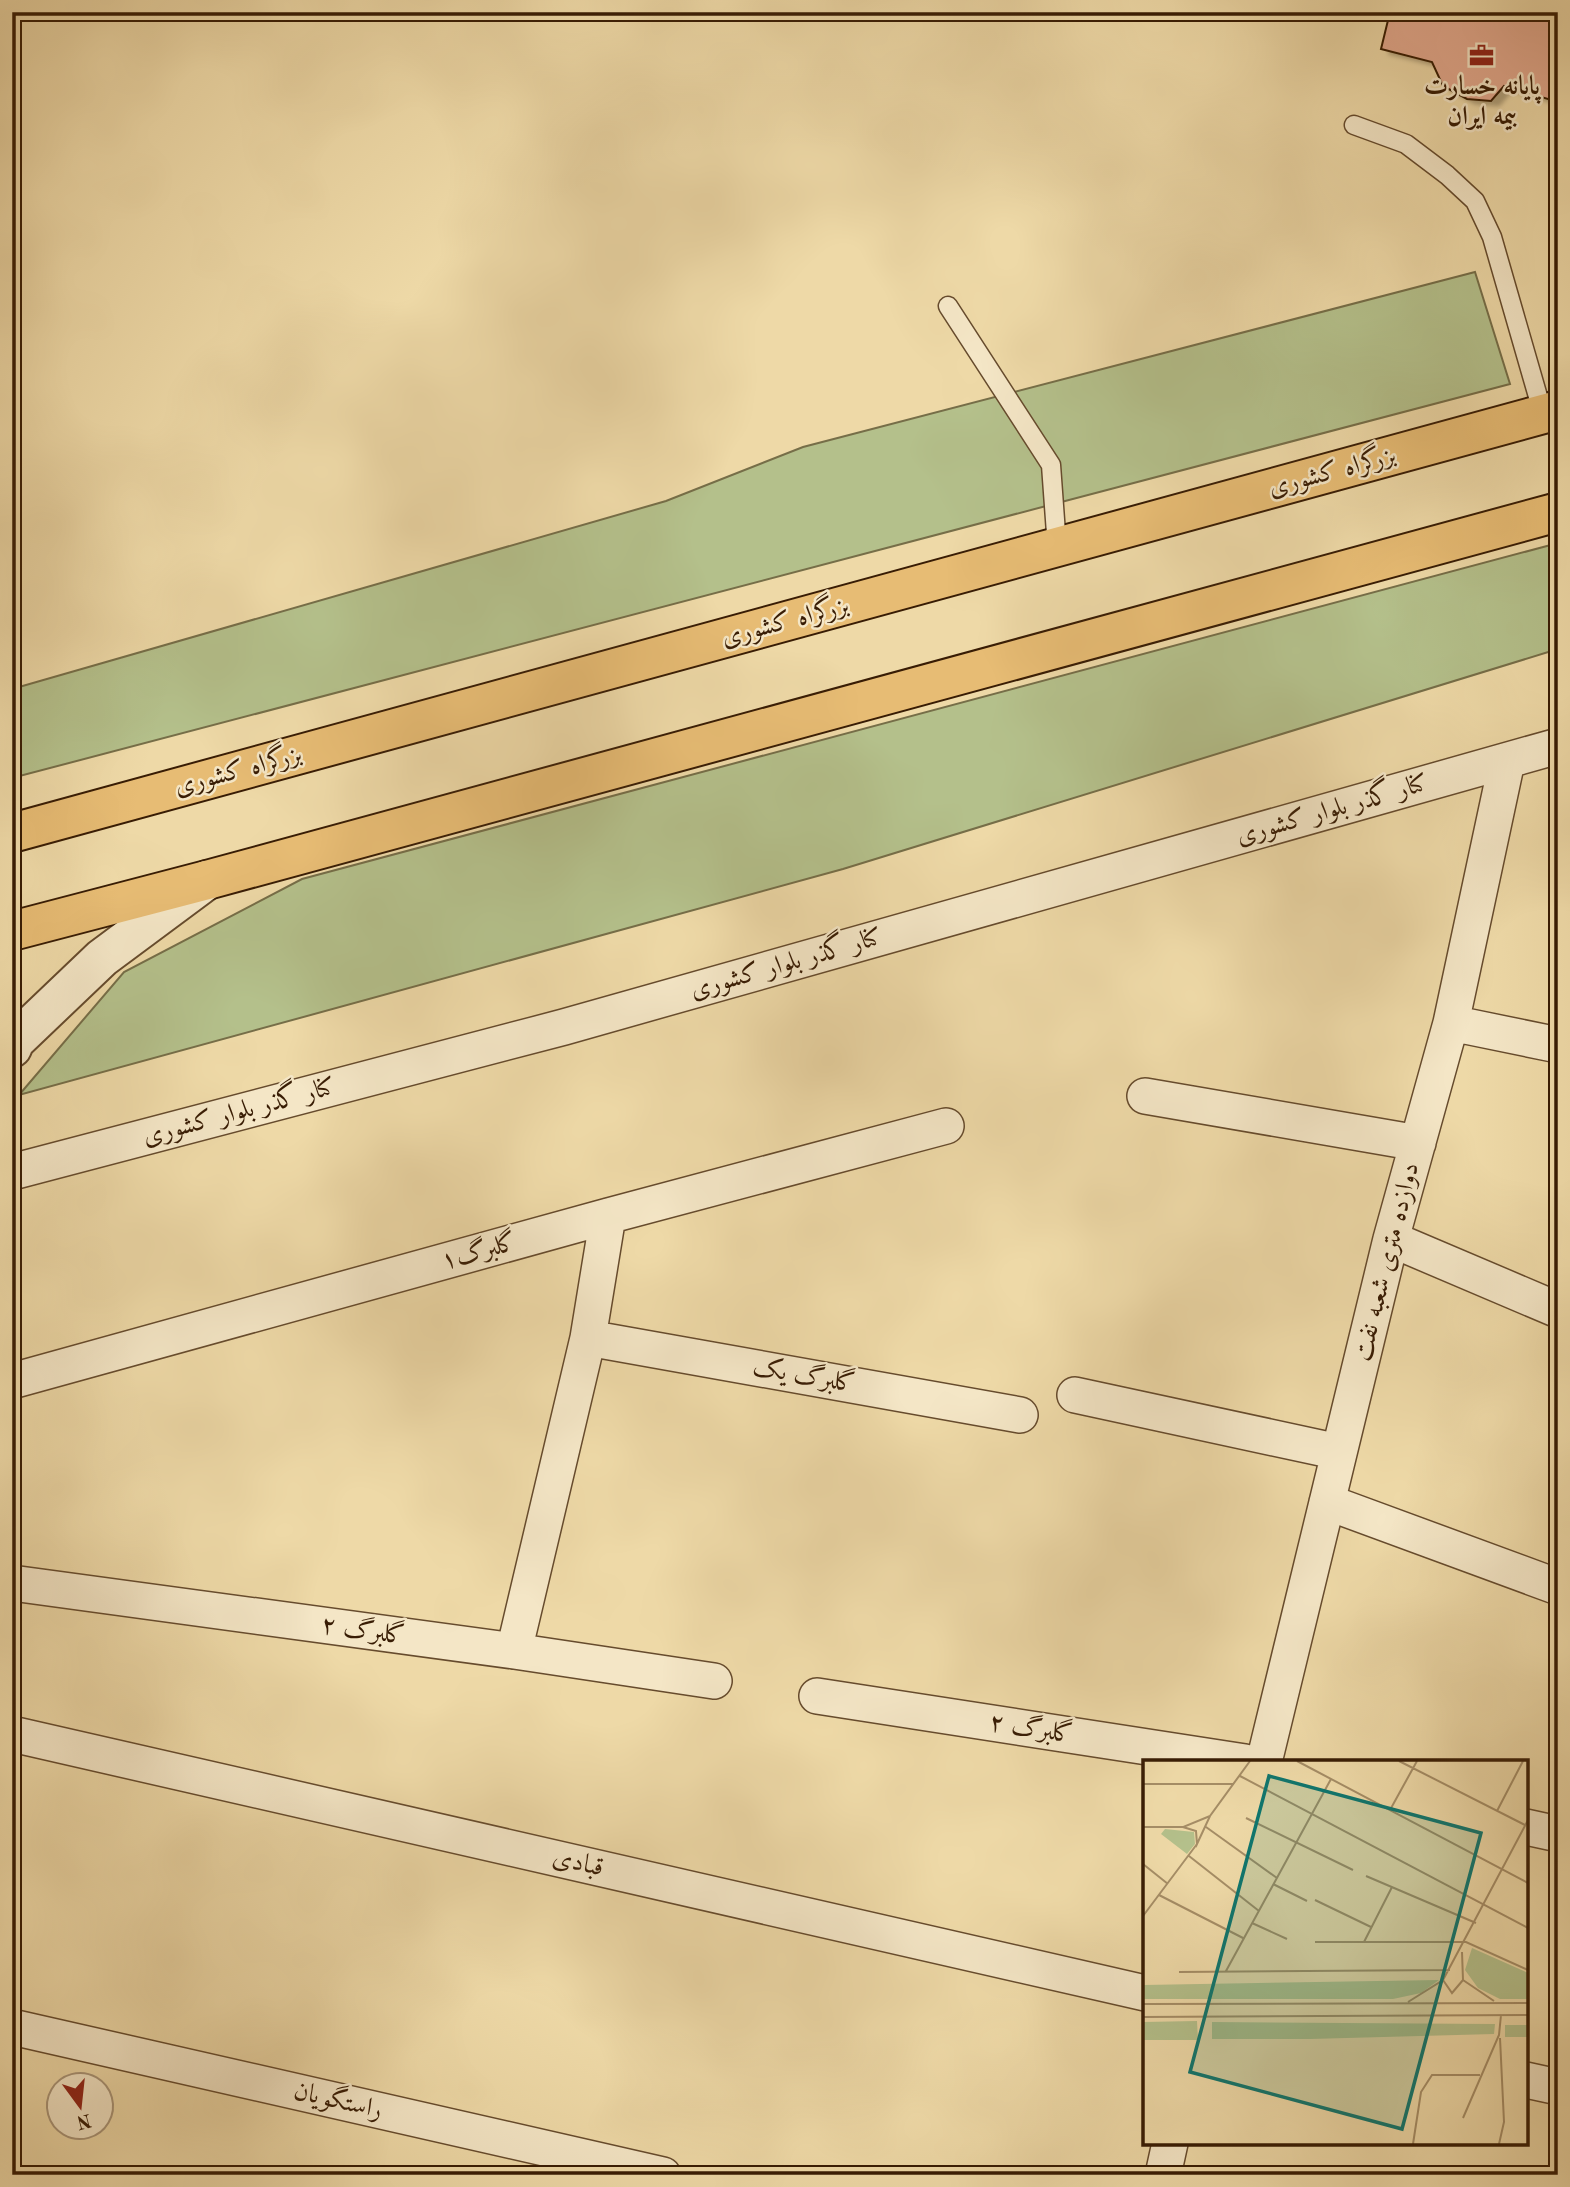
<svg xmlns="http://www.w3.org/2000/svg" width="1570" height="2187" font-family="'Old Standard TT',Amiri,serif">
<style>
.green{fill:#b4c08b;stroke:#766e48;stroke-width:2}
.building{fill:#e3a98e;stroke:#381c04;stroke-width:2;filter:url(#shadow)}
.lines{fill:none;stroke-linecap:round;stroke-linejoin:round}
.service-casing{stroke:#664b2d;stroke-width:21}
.minor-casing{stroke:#664b2d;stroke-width:38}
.tertiary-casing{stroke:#664b2d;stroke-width:42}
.trunk-casing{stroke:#381c04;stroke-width:42}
.service{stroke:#f4e6c6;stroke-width:18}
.minor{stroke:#f4e6c6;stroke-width:35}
.tertiary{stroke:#f4e6c6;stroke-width:38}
.trunk{stroke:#e7bc74;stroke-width:38}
.labels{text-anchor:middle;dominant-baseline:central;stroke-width:5;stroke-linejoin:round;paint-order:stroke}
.poi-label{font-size:26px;font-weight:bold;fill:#381c04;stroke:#f4e6c6}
.street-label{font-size:26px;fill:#381c04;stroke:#f4e6c6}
.inset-road{fill:none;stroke:#a58d66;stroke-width:2}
.view{fill:#0f766e;fill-opacity:0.15;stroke:#0f766e;stroke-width:3.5}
.inset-edge{fill:none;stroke:#381c04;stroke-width:3.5}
</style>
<defs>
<filter id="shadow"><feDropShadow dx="8" dy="4.5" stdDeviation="2" flood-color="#0004"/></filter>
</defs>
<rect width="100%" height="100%" fill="#eed9a7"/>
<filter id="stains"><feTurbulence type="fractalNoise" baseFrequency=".00286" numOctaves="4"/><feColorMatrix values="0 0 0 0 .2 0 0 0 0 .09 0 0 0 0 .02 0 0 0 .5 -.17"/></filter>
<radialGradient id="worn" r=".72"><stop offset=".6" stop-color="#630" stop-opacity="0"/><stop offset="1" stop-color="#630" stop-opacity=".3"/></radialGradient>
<!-- green -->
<path class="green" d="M 1475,272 L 1510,384 L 12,778 L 12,689 L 666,501 L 803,447 Z
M 1558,543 L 1558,649 L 843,869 L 19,1095 L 124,972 L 302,879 Z"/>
<!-- building -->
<path class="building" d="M 1390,12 L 1558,12 L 1558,102 L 1504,86 L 1491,101 L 1467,99 L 1443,86 L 1432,62 L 1381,49 Z"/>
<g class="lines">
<defs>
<path id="service" d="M 1354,125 L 1406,144 L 1447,175 L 1475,201 L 1492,237 L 1543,414
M 948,306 L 1051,465 L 1057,547"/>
<path id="minor" d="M 1451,1023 L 1558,1045
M 1145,1096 L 1418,1143
M 12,1172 L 564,1027 L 1558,746
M 1391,1239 L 1558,1310
M 588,1338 L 1020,1415
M 12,1381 L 608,1216 L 946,1126
M 1075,1395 L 1339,1452
M 1327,1502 L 1558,1587
M 12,1583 L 514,1651 L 714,1681
M 514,1651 L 588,1338 L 608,1216
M 817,1696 L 1245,1762
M 12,1734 L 1145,1993
M 1264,1762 L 1391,1239 L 1451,1023 L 1507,761
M 1526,1827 L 1558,1834
M 12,2027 L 663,2175
M 1526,2080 L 1558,2087
M 1163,2175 L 1170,2143"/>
<path id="tertiary" d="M 12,1048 L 15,1041 L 102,958 L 207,880"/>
<path id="trunk" d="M 12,833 L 1558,410
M 12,931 L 207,880 L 1558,512"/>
</defs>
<!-- service casing -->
<use href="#service" class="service-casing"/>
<!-- minor casing -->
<use href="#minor" class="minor-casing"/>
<!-- tertiary casing -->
<use href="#tertiary" class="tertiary-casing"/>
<!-- trunk casing -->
<use href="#trunk" class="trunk-casing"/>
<!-- service -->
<use href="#service" class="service"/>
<!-- minor -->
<use href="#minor" class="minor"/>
<!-- tertiary -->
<use href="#tertiary" class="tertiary"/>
<!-- trunk -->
<use href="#trunk" class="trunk"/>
</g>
<!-- icons -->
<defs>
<symbol id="office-bare" viewBox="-9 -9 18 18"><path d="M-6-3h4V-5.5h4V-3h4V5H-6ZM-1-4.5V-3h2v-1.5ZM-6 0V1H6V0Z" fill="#8f2418" stroke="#f4e6c6" stroke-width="2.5" paint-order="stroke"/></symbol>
</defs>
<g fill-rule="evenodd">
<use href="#office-bare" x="1464" y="38" width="35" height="35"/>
</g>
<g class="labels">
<!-- poi labels -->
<g class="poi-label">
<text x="1482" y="87">پایانه خسارت<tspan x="1482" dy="30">بیمه ایران</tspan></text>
</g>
<!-- street labels -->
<g class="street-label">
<text transform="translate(1332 472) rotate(-15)">بزرگراه کشوری</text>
<text transform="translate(785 622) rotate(-15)">بزرگراه کشوری</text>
<text transform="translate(238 771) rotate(-15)">بزرگراه کشوری</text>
<text transform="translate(1332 810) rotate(-16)">کنار گذر بلوار کشوری</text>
<text transform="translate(786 964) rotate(-16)">کنار گذر بلوار کشوری</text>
<text transform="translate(239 1112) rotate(-15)">کنار گذر بلوار کشوری</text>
<text transform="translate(479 1252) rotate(-15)">گلبرگ۱</text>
<text transform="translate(1387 1262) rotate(-76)">دوازده متری شعبه نفت</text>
<text transform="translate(804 1376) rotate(10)">گلبرگ یک</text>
<text transform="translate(363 1631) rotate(8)">گلبرگ ۲</text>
<text transform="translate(1031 1729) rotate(9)">گلبرگ ۲</text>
<text transform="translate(578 1863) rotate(13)">قبادی</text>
<text transform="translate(338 2101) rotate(13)">راستگویان</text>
</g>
</g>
<!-- overview -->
<g transform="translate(1143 1760)">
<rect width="385" height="385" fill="#eed9a7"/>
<path d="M 22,69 L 51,72 L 52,84 L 44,94 L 18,74 ZM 329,188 L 385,213 L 385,239 L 357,239 L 335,228 L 322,210 ZM 296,220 L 278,233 L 250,239 L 0,239 L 0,225 ZM 54,261 L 55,280 L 0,280 L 0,262 ZM 69,262 L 352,264 L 351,274 L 167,279 L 69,279 ZM 362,265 L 385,265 L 385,277 L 362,277 Z" fill="#b4c08b"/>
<path class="inset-road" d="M 154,1 L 385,123M 256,1 L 382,65M 97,16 L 385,168M 0,24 L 91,24M 247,50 L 274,1M 354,51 L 380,1M 67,56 L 40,67 L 53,71 L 54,84 L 67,56 L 107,1M 103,58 L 210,110M 0,67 L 40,67M 63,67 L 134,118M 46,96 L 116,151M 0,104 L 25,124M 223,116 L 333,163M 130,124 L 164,141M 16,135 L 100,178M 172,140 L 228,167M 0,156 L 54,84M 109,163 L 144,179M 172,182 L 323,182 L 385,210M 221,182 L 249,127M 319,192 L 320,220 L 351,241M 83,211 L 188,19M 36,212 L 307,210M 300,220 L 309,233 L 320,220M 265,242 L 300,220 L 385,60M 0,244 L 385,243M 0,257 L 385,255M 320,358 L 356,275 L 358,255M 270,384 L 278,332 L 289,315 L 337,315M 356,384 L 361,362 L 357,278"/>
<path class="view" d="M 126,16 L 338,73 L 259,369 L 47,312 Z"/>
<rect width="385" height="385" class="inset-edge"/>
</g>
<!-- margin -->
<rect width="1570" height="2187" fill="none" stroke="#eed9a7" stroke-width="42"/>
<rect x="14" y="14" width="1542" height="2159" fill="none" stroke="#381c04" stroke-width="3.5"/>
<rect x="21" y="21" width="1528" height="2145" fill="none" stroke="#381c04" stroke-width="2"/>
<!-- north arrow -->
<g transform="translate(80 2106) rotate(165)"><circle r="33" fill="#f4e6c6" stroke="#a99578" stroke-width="2"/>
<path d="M0-5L12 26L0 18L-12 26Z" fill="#8f2418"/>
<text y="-10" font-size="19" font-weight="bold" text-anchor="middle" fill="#381c04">N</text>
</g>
<rect width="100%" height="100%" filter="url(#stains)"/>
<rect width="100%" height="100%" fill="url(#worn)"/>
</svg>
